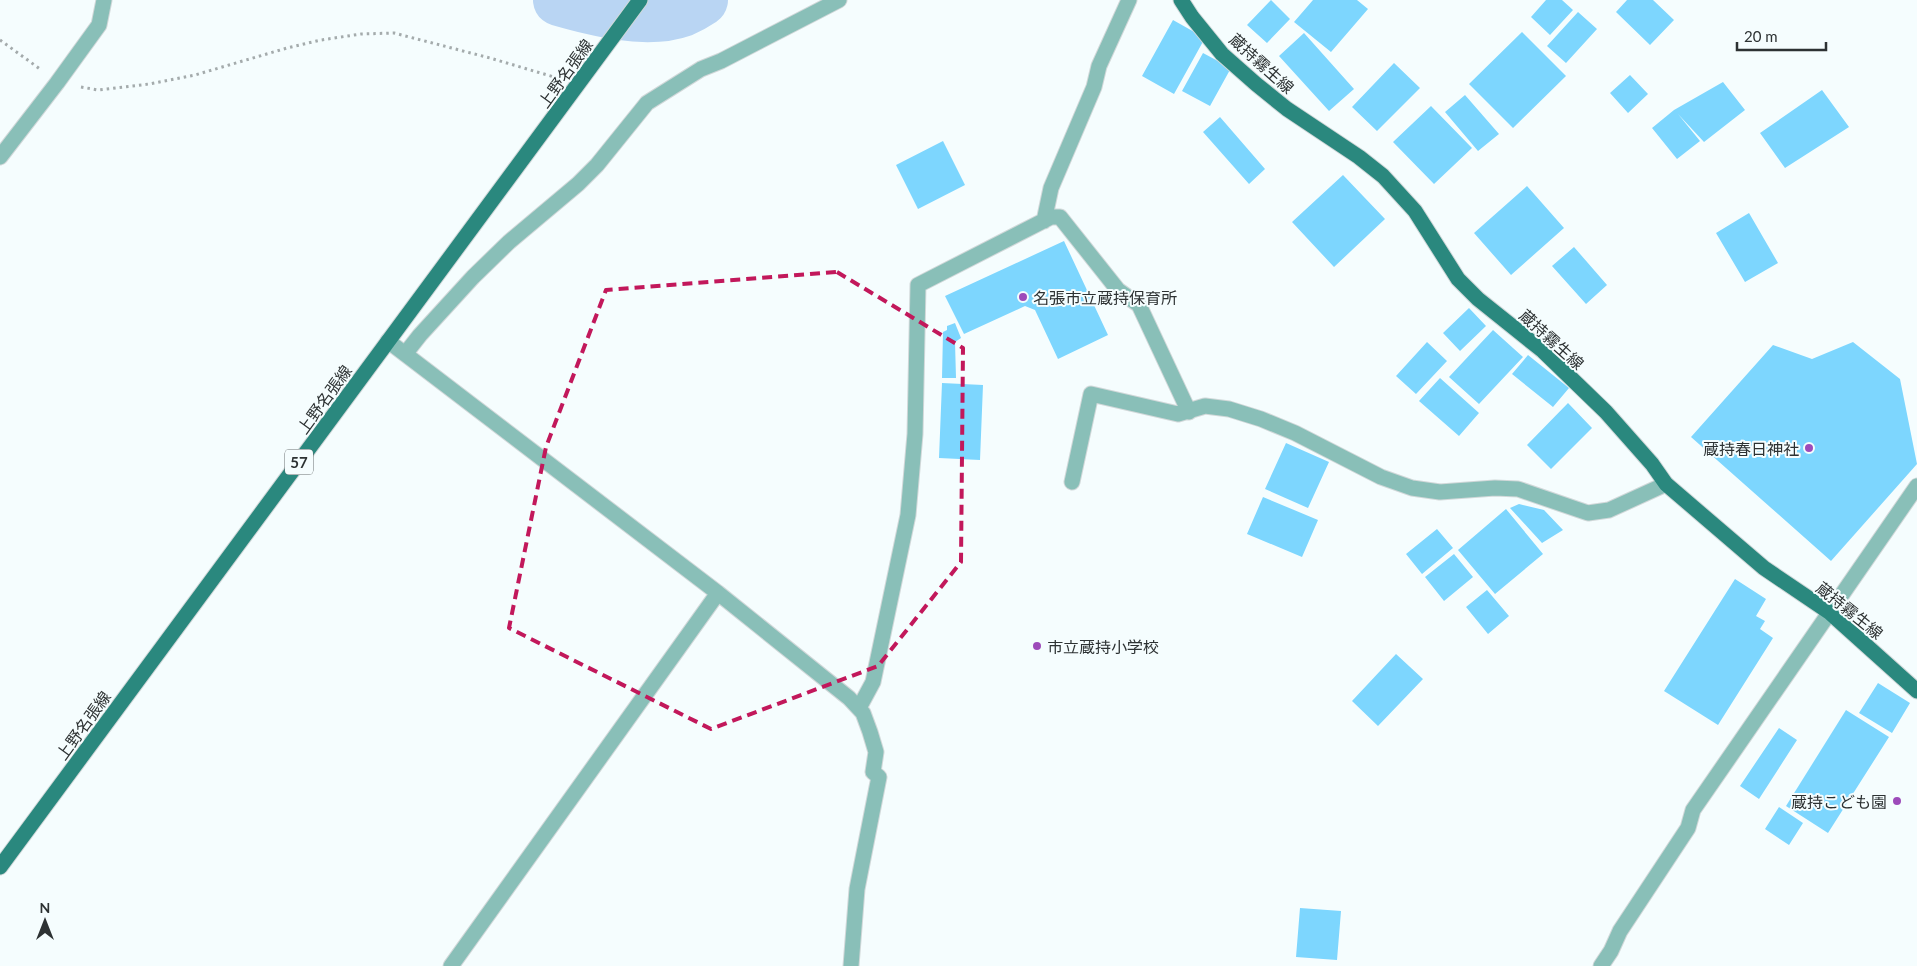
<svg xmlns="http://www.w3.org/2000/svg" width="1917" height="966" font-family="Lato,'Noto Sans JP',sans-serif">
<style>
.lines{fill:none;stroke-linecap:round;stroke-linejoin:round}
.river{stroke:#b9d5f3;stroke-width:52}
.building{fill:#7dd6fe}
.minor-casing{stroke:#d1d8d9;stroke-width:17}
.major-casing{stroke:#d1d8d9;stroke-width:17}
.path{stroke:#a4abac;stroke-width:3;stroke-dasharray:2.5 4;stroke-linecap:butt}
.minor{stroke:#89bfb8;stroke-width:15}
.major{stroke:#2a887e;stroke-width:15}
.marked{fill:none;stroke:#c2185b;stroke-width:4;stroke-dasharray:10 6;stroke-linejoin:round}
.poi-dot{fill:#9d4bba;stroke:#f5fdfe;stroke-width:2}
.labels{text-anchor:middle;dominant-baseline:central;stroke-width:4;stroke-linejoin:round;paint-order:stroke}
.shield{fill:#f5fdfe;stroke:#696f70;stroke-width:1}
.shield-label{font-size:15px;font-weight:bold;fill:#2d3233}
.street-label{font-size:16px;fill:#2d3233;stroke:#f5fdfe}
.poi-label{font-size:16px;fill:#2d3233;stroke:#f5fdfe;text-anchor:start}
</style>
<rect width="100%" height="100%" fill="#f5fdfe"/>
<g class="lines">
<!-- river -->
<path class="river" d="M 559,0 C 594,10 646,24 682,11 C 689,8 696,4 702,0"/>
</g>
<!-- building -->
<path class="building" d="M 1271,0 L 1290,19 L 1267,43 L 1247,25 Z
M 1313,0 L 1357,0 L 1368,9 L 1331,52 L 1294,22 Z
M 1546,0 L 1562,0 L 1573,10 L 1550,35 L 1531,17 Z
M 1627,0 L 1653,0 L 1674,20 L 1650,45 L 1616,12 Z
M 1578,12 L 1597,29 L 1566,63 L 1547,46 Z
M 1173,20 L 1205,38 L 1174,94 L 1142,76 Z
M 1522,32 L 1566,76 L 1513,128 L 1469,84 Z
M 1304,33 L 1354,89 L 1329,111 L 1279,56 Z
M 1203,53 L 1231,68 L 1210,106 L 1182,91 Z
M 1394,63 L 1420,88 L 1377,131 L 1352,107 Z
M 1630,75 L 1648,94 L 1628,113 L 1610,93 Z
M 1723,82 L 1745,110 L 1704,142 L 1678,114 L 1700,141 L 1677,159 L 1652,128 L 1674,110 Z
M 1822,90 L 1849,127 L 1785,168 L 1760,133 Z
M 1465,95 L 1499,134 L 1478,151 L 1445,112 Z
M 1431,106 L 1472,148 L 1434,184 L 1393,142 Z
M 1220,117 L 1265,169 L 1249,184 L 1203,132 Z
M 943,141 L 965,185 L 918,209 L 896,165 Z
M 1343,175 L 1385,219 L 1334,267 L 1292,222 Z
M 1527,186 L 1564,228 L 1511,275 L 1474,233 Z
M 1749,213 L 1778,263 L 1745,282 L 1716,233 Z
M 1064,241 L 1108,335 L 1058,359 L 1035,310 L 1025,306 L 964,334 L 945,296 Z
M 1574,247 L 1607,285 L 1586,304 L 1552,266 Z
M 1469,308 L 1486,326 L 1460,351 L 1443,333 Z
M 955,323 L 961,338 L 955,342 L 956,378 L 942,378 L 943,332 L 947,330 L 947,326 Z
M 1493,330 L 1523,357 L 1479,404 L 1449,377 Z
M 1427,342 L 1447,361 L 1416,394 L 1396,376 Z
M 1853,342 L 1900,379 L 1917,464 L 1831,561 L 1691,437 L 1773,345 L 1812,359 Z
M 1528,355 L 1569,388 L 1553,407 L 1512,374 Z
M 1440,378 L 1479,413 L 1459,436 L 1419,401 Z
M 942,383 L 983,385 L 980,460 L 939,458 Z
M 1568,403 L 1592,428 L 1551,469 L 1527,445 Z
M 1286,443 L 1329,462 L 1308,508 L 1265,489 Z
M 1263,497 L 1318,520 L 1302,557 L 1247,534 Z
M 1519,504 L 1544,510 L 1563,530 L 1542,543 L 1510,508 Z
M 1506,509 L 1543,554 L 1495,594 L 1458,550 Z
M 1437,529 L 1453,548 L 1422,574 L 1406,554 Z
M 1454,554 L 1473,577 L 1444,601 L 1425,577 Z
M 1735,579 L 1766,599 L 1756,616 L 1765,621 L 1760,629 L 1773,638 L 1718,725 L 1664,691 Z
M 1487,590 L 1509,616 L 1488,634 L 1466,607 Z
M 1396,654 L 1423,679 L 1378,726 L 1352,701 Z
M 1878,683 L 1910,703 L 1892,733 L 1859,713 Z
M 1846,710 L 1889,737 L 1828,833 L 1786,806 Z
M 1779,728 L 1797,740 L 1759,799 L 1740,786 Z
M 1779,807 L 1803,823 L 1789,845 L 1765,829 Z
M 1300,908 L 1341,911 L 1337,960 L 1296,957 Z"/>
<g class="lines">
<defs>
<path id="minor" d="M 0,157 L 57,83 L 99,25 L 104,0
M 1044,221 L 1051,188 L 1094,87 L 1099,66 L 1129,0
M 388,341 L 718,593 L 849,698 L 863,713 L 870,732 L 876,752 L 873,772 L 879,777 L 857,889 L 851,966
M 405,354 L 420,335 L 473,277 L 509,242 L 578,184 L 597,165 L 647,103 L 701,69 L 721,61 L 839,0
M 1072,482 L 1091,394 L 1178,414 L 1205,406 L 1229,409 L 1261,419 L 1295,433 L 1381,477 L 1412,488 L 1440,492 L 1495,488 L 1518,489 L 1588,513 L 1609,510 L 1666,484
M 859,708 L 873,682 L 908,515 L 915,434 L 918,285 L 1051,217 L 1060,217 L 1118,290 L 1139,305 L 1189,412
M 451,966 L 718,593
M 1601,966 L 1611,951 L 1620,931 L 1688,828 L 1693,810 L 1917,486"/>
<path id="major" d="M 1181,0 L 1192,17 L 1222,54 L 1256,84 L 1287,109 L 1359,157 L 1383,176 L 1415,211 L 1458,279 L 1478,299 L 1543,351 L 1606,412 L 1652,464 L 1666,484 L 1764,568 L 1829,612 L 1917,691
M 0,867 L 640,0"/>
</defs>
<!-- minor casing -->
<use href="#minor" class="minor-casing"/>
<!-- major casing -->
<use href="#major" class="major-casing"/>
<!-- path -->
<path class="path" d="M 0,40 L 40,69
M 81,87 L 98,90 L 149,84 L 195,75 L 287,48 L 321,40 L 361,34 L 394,33 L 490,58 L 554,77"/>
<!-- minor -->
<use href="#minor" class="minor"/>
<!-- major -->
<use href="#major" class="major"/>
</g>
<!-- marked area -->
<path class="marked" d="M 837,272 L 963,348 L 961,562 L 878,666 L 711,729 L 509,628 L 546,447 L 606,290 Z"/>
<!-- markers -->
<g class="poi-dot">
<circle cx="1023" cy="297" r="5"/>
<circle cx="1809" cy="448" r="5"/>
<circle cx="1037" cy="646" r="5"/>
<circle cx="1897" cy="801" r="5"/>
</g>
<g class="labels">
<!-- shield labels -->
<rect class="shield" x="285" y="449.5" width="28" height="25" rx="4"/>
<g class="shield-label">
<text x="299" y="462">57</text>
</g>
<!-- street labels -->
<g class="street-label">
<text transform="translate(1262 63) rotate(42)">蔵持霧生線</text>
<text transform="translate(565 73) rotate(-54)">上野名張線</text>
<text transform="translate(1552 339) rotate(42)">蔵持霧生線</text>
<text transform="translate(324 399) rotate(-54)">上野名張線</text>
<text transform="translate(1850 610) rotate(39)">蔵持霧生線</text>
<text transform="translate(83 725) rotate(-54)">上野名張線</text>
</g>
<!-- poi labels -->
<g class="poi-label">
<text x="1033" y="297">名張市立蔵持保育所</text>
<text x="1799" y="448" text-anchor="end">蔵持春日神社</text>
<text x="1047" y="646">市立蔵持小学校</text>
<text x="1887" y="801" text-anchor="end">蔵持こども園</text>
</g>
</g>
<!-- north arrow -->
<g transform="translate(45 921)" stroke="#f5fdfe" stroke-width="4" paint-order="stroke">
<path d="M0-4L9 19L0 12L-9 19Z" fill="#2d3233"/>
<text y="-8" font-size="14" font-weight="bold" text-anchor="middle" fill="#2d3233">N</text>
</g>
<!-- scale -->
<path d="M1737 42v8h89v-8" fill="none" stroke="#2d3233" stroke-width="2.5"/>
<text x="1744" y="42" font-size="15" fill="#2d3233" stroke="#f5fdfe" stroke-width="4" paint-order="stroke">20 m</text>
</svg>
